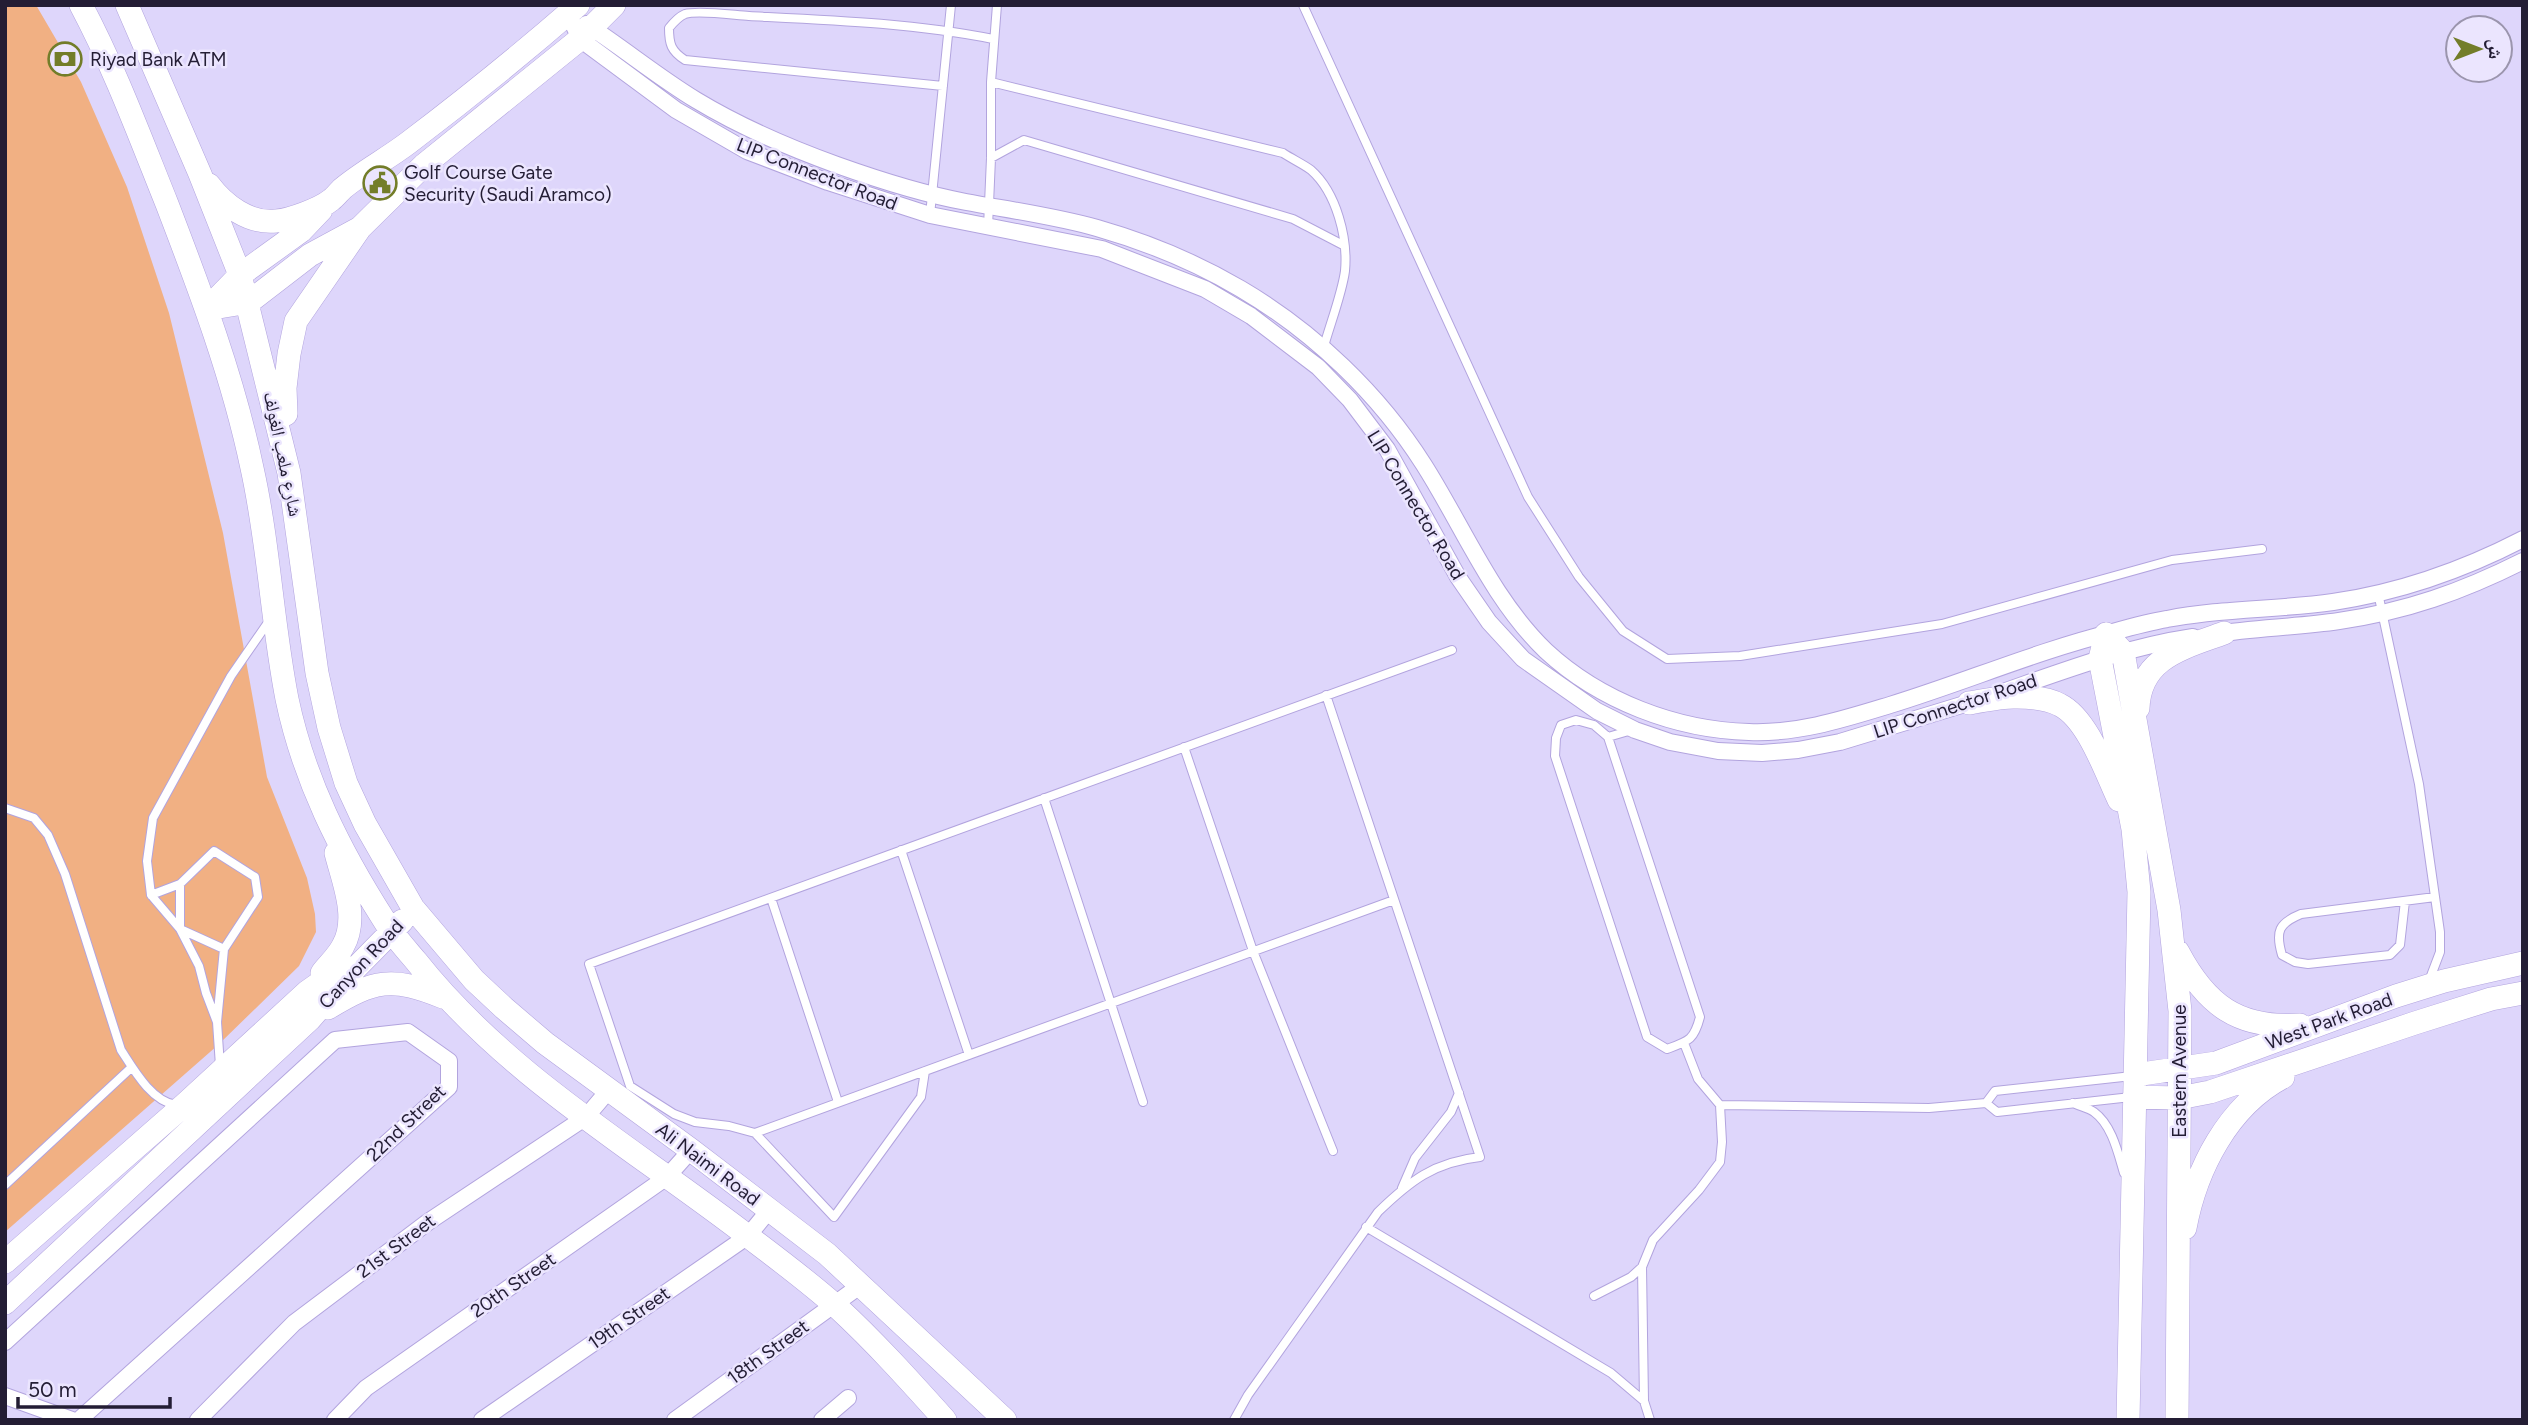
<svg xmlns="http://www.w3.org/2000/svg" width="2528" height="1425" font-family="Figtree,'Noto Naskh Arabic',sans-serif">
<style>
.green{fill:#f1b083}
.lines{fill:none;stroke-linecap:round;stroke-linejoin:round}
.lane-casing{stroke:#b2a4de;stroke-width:10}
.street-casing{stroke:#b2a4de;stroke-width:18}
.secondary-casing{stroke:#b2a4de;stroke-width:24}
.lane{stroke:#fff;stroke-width:8}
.street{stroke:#fff;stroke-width:16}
.secondary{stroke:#fff;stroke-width:23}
.labels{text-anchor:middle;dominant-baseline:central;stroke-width:5;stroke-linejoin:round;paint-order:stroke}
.poi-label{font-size:19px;fill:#231d34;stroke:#ebe5fe;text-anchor:start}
.street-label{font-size:19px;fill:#231d34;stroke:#ebe5fe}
</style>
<rect width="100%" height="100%" fill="#ded6fb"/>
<!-- green -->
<path class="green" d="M 5,5 L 36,5 L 81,82 L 127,187 L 169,313 L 223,533 L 267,777 L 307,878 L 315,914 L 316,932 L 299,966 L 218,1045 L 5,1232 Z"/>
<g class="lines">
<defs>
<path id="lane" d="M 997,5 L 991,82 L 1283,153 C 1292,159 1303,164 1311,170 C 1337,193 1348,239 1345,271 C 1342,294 1329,327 1323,350
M 1303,5 L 1528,497 L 1579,577 L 1623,631 L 1667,659 L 1740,656 L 1942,624 L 2172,560 L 2262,549
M 943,86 L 685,60 C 671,51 669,44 669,28 C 673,23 678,17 685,14 C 698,10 733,15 749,16 C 830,20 913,23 993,39
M 991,158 L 1024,140 L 1293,219 L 1343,245
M 930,215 L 951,5
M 988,227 L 991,158 L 991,82
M 2378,593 L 2419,784 L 2440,932 L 2440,952 L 2429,981
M 1576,720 L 1594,725 L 1608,737 L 1700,1017 C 1694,1040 1689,1041 1667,1049 L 1647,1037 L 1555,756 L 1556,738 L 1561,725 Z
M 1608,737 L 1632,730
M 1184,747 L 1253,951 L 1333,1151
M 1044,798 L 1143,1102
M 5,808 L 34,818 L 48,835 L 65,874 L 121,1050 C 134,1070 151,1101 176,1105
M 901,850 L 969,1055
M 151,895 L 180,884
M 771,898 L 838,1102
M 2405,901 L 2400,945 L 2390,955 L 2308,964 L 2295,962 L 2282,955 C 2275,931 2279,923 2301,914 L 2435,897
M 217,1022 L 206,993 L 199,966 L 180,929 L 151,895 L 147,861 L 153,818 L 231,676 L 269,621
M 1684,1043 L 1698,1079 L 1720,1105 L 1929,1108 L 1986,1103
M 220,1066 L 217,1022 L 224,949 L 258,897 L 255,877 L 214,851 L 180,884 L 180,929 L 224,949
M 925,1071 L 921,1097 L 834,1217 L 755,1133 L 729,1126 L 695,1122 L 674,1114 L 630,1086 L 589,964 L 1452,650
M 2131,1097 L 1997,1112 L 1986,1103 L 1995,1091 L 2132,1076
M 2073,1103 C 2079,1106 2088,1108 2094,1112 C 2112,1125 2118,1153 2124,1173
M 755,1133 L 1394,900
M 5,1185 L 132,1067
M 1402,1188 L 1415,1158 L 1451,1112 L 1459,1093
M 1366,1227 L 1611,1373 L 1644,1401 L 1650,1420
M 1594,1296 L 1631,1277 L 1642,1267
M 1644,1401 L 1642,1267 L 1653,1240 L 1699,1190 L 1720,1162 L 1722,1142 L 1720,1105
M 1234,1420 L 1248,1395 L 1378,1212 C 1410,1181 1434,1162 1480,1157 L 1326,695"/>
<path id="street" d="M 568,13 L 580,39 L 676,110 L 747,151 L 828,182 L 930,215 L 1102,249 L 1205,289 L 1251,316 L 1318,367 L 1350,400 L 1387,449 L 1458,577 L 1489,622 L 1523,659 L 1597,711 L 1635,730 L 1670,742 L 1718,751 L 1762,753 L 1798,750 L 1840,742 L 1978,700
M 586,24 C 623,48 658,77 696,100 C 739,126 790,148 837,165 C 879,180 923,194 966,202 C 1010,210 1054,216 1097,228 C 1146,242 1197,263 1241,289 C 1314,332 1379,394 1424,465 C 1464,528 1492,599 1546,651 C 1600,701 1676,730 1749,732 C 1798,734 1844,719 1890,705 C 1965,682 2037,651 2113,632 C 2131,627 2149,622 2167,619 C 2222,608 2278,610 2333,602 C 2401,592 2463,570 2523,539
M 2215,634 C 2256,628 2298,627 2339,621 C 2407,611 2461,592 2523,561
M 2000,693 C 2063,671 2126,647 2193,637
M 5,1342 L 335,1040 L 408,1032 L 449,1061 L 449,1087 L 79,1420
M 5,1396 L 72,1420
M 198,1420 L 294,1323 L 428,1222 L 586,1117 L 608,1091
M 335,1420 L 366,1388 L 667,1177 L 691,1150
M 482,1420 L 748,1236 L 770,1209
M 675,1420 L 861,1285
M 822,1420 L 848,1398"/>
<path id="secondary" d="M 81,5 C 115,69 140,137 167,204 C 200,290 233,377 252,468 C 269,544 272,623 287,699 C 304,780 340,851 384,920 C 393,935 405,948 416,961 C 506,1075 635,1149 749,1237 C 778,1259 809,1282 837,1307 C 875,1342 910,1381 945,1420
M 127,5 L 200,174 L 240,275 L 289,473 L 317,673 L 329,728 L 346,783 L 365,824 L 413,908 L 474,980 L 504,1008 L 545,1043 L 691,1150 L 827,1254 L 1005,1420
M 209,185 C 224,205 249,224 276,221 C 290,220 320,209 331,200 C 335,197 338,193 342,189 C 362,172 387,159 408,143 C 466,99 523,53 578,5
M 207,309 L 249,302 L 310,255 L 358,229
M 207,309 L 240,275 L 301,231 L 321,210
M 286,414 L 285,388 L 289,354 L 296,321 L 360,228 L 424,165 L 580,39 L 614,5
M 2106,634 L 2123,652 L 2169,910 L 2180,1011 L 2177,1420
M 2106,634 L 2100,659 L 2133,829 L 2139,892 L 2128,1420
M 1969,703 C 1984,701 2001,696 2017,697 C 2030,697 2047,698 2060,705 C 2088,719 2106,773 2119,800
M 2138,708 C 2140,657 2184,648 2224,633
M 2178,952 C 2206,1005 2238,1029 2300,1025
M 322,973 C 329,964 338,956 343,946 C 359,918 343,881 336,853
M 328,1008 C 374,980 392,976 443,997
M 2135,1075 L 2216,1063 L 2396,996 L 2444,981 L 2523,963
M 2134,1097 L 2179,1098 L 2210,1092 L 2415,1023 L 2491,999 L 2523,993
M 2185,1228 C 2196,1169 2228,1106 2283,1077
M 5,1262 L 183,1106 L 307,992 L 344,966
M 5,1303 L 310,1019 L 344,980 L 402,921"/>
</defs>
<!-- lane casing -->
<use href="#lane" class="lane-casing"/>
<!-- street casing -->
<use href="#street" class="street-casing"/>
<!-- secondary casing -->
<use href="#secondary" class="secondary-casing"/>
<!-- lane -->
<use href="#lane" class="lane"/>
<!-- street -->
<use href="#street" class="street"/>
<!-- secondary -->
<use href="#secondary" class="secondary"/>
</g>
<!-- icons -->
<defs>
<symbol id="bank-ring" viewBox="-11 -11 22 22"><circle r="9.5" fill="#ebe5fe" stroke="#737d29" stroke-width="1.5"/><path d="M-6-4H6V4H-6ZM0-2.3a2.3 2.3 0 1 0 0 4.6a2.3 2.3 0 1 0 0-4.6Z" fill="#737d29"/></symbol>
<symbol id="civic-ring" viewBox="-11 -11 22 22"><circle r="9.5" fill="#ebe5fe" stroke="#737d29" stroke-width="1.5"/><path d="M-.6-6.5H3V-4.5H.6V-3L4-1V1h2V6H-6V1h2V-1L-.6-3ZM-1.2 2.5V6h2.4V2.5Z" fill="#737d29"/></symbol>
</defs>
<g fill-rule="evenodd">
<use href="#bank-ring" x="46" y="40" width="38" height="38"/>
<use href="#civic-ring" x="361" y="164" width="38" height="38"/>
</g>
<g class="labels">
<!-- poi labels -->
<g class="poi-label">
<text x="90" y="59">Riyad Bank ATM</text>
<text x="404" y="172">Golf Course Gate<tspan x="404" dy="22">Security (Saudi Aramco)</tspan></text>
</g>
<!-- street labels -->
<g class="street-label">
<text transform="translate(817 174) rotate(21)">LIP Connector Road</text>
<text transform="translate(283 454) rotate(78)">شارع ملعب الغولف</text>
<text transform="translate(1416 505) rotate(59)">LIP Connector Road</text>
<text transform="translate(1955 706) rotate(-18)">LIP Connector Road</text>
<text transform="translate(361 964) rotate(-47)">Canyon Road</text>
<text transform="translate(2329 1021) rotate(-20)">West Park Road</text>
<text transform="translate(2179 1071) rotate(-90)">Eastern Avenue</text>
<text transform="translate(406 1123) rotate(-44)">22nd Street</text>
<text transform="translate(708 1164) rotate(37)">Ali Naimi Road</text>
<text transform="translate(396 1246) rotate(-37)">21st Street</text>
<text transform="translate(513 1285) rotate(-35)">20th Street</text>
<text transform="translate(629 1318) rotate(-35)">19th Street</text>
<text transform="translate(768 1352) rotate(-36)">18th Street</text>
</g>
</g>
<!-- border -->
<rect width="2528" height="1425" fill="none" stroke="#231d34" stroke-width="14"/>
<!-- north arrow -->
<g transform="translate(2479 49) rotate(90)"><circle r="33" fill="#ebe5fe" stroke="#9b95ad" stroke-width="2"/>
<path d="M0-5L12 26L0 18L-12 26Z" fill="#737d29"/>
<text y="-10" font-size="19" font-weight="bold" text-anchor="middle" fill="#231d34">ش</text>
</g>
<!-- scale -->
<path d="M18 1397v10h152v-10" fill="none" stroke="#231d34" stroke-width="3.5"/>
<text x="28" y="1397" font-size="21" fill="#231d34" stroke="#ebe5fe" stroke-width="5" paint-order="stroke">50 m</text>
</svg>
